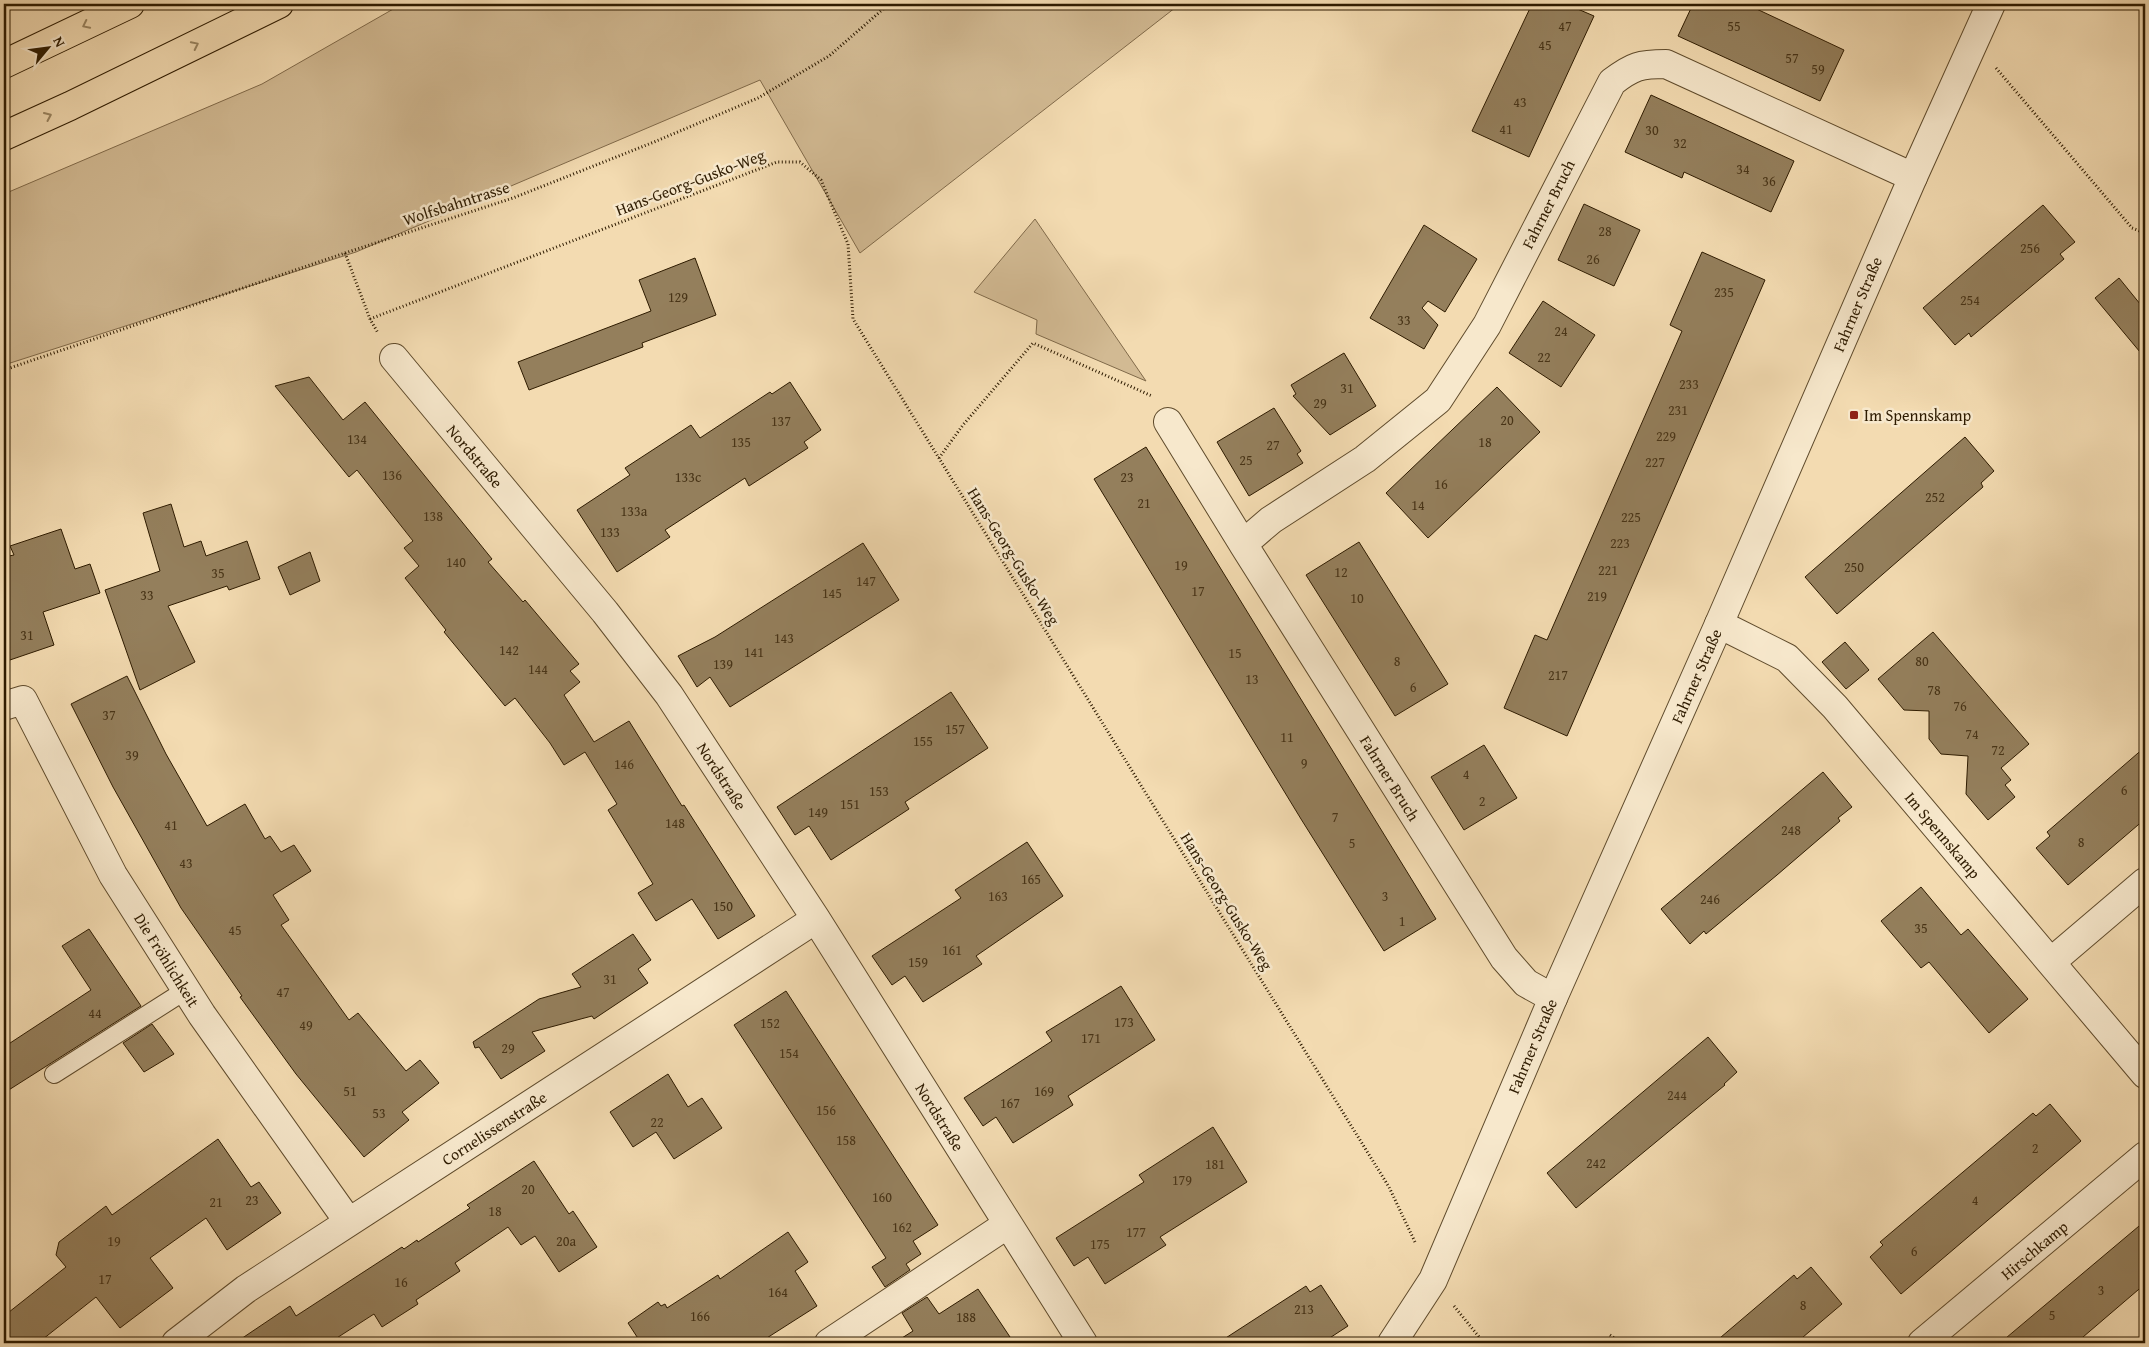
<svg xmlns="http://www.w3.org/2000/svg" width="2149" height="1347" font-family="'Gentium Book Plus',serif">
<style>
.green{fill:#d2ba93;stroke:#806a4a}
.building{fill:#947f5c;stroke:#2e1b00}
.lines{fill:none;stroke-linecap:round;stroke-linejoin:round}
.service-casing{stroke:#5f4b2c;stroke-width:20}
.minor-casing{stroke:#5f4b2c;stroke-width:30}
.tertiary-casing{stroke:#5f4b2c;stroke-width:30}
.motorway-casing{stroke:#2e1b00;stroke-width:30}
.path{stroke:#2e1b00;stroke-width:3;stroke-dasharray:1 2.5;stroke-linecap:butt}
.service{stroke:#f7e8cc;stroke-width:18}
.minor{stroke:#f7e8cc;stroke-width:28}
.tertiary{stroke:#f7e8cc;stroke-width:28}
.motorway{stroke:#f3dbb1;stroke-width:28}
.oneway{stroke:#9a8561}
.poi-dot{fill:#8f2418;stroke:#f7e8cc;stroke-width:2}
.labels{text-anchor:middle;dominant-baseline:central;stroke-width:5;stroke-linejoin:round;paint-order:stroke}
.number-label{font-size:14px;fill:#483417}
.street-label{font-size:16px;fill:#2e1b00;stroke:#f7e8cc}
.poi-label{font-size:16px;fill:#2e1b00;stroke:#f7e8cc;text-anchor:start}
</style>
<rect width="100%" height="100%" fill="#f3dbb1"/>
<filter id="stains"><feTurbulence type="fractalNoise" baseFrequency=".004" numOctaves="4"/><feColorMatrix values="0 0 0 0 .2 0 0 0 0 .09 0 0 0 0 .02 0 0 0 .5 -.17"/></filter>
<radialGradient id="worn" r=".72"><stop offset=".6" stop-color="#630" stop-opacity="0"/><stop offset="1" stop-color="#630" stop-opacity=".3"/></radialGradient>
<!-- green -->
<path class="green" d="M 402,4 L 1180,4 L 860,253 L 760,80 L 356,252 L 4,365 L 4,194 L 262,84 Z
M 1035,219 L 1146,381 L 1036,334 L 1037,320 L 974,292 Z"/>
<!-- building -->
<path class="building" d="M 1532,4 L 1566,4 L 1594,16 L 1529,157 L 1472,131 Z
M 1693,4 L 1746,4 L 1844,50 L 1820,101 L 1678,36 Z
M 1651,95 L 1794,161 L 1771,212 L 1684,172 L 1682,178 L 1625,152 Z
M 1584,204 L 1640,230 L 1614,286 L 1558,260 Z
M 2043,205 L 2075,242 L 2060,254 L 2064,259 L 1971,337 L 1969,333 L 1955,345 L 1923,308 Z
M 1424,225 L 1477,259 L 1445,312 L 1428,301 L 1422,308 L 1438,325 L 1424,349 L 1370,318 Z
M 1702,252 L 1765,280 L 1567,736 L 1504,708 L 1535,635 L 1547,640 L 1682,331 L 1670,325 Z
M 695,258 L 716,315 L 642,343 L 643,347 L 529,390 L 518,362 L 651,311 L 639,280 Z
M 2119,278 L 2145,310 L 2145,358 L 2095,298 Z
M 1543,301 L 1595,335 L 1561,387 L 1509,353 Z
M 1344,353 L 1376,406 L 1330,435 L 1293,396 L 1296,394 L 1291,385 Z
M 309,377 L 343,420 L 365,402 L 492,559 L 488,562 L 523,602 L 525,600 L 579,664 L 570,671 L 580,682 L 564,695 L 594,742 L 629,721 L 682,806 L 684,805 L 755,916 L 718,939 L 692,899 L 656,921 L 638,893 L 653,884 L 608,810 L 617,804 L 585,752 L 564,765 L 550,743 L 515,698 L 505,706 L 444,632 L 446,630 L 405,578 L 419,566 L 404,548 L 413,541 L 357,470 L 349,477 L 275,386 Z
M 790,382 L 821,430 L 804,442 L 808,448 L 749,486 L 745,478 L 665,530 L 670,537 L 617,572 L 577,510 L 630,475 L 625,468 L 691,425 L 700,438 L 770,392 L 772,394 Z
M 1497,387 L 1540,432 L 1428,538 L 1386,493 Z
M 1274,408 L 1301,451 L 1297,454 L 1303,463 L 1249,496 L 1217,442 Z
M 1965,437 L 1994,471 L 1981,483 L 1983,487 L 1837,614 L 1805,577 Z
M 1146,447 L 1436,919 L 1384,951 L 1301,819 L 1094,479 Z
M 171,504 L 184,547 L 201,541 L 206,556 L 247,541 L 260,579 L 229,590 L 227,586 L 168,606 L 195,662 L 140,690 L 105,590 L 160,571 L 143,513 Z
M 61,529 L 75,569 L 90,564 L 100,593 L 43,612 L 54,645 L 4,662 L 4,557 L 14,555 L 10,546 Z
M 1359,542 L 1448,684 L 1395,716 L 1306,575 Z
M 863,543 L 899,600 L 730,707 L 710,677 L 697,687 L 678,656 L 715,637 Z
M 310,552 L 320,581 L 290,595 L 278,567 Z
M 1933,632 L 2029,744 L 2001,768 L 2011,780 L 2005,785 L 2015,797 L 1988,820 L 1966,794 L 1968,756 L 1941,754 L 1929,739 L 1929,711 L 1904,710 L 1878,679 Z
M 1845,642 L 1869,670 L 1846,689 L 1822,662 Z
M 127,676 L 166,754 L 207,826 L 245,804 L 265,839 L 270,836 L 281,852 L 294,845 L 311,871 L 273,895 L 289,920 L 281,925 L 349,1020 L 358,1013 L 406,1071 L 420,1060 L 439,1083 L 402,1112 L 409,1120 L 364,1157 L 296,1074 L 240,997 L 242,996 L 181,908 L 113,787 L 71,704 Z
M 951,692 L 988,748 L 905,802 L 909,809 L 831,860 L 809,826 L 795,835 L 777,807 Z
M 1484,745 L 1517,798 L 1464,830 L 1431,777 Z
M 2145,747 L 2145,819 L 2068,885 L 2036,848 L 2050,836 L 2047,832 Z
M 1823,772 L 1852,807 L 1838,818 L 1840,821 L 1777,875 L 1706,934 L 1704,931 L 1690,944 L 1661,909 Z
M 1027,842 L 1063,896 L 976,956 L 982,964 L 923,1002 L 905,976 L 892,985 L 872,956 L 961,898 L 955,890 Z
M 1921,887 L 1961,935 L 1968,929 L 2028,999 L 1989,1033 L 1929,962 L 1921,968 L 1881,921 Z
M 89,929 L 141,1006 L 4,1093 L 4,1047 L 91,990 L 62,946 Z
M 633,934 L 651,960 L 638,969 L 648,983 L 594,1019 L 592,1016 L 532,1032 L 545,1051 L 501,1079 L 479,1047 L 475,1048 L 473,1042 L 539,999 L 581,987 L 572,974 Z
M 1121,986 L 1155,1040 L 1068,1096 L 1073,1105 L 1013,1143 L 996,1117 L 983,1126 L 964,1098 L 1052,1041 L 1046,1032 Z
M 786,991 L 938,1225 L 913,1241 L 921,1254 L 906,1264 L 910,1270 L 885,1287 L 872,1267 L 886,1258 L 734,1025 Z
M 152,1024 L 174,1054 L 144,1072 L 123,1043 Z
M 1708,1037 L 1737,1072 L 1724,1084 L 1725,1085 L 1576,1208 L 1547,1173 Z
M 668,1074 L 688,1107 L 702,1098 L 722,1128 L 674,1159 L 656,1132 L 633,1147 L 610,1112 Z
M 2050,1104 L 2081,1141 L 1901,1294 L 1870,1257 L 1883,1245 L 1880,1242 L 2033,1113 L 2036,1116 Z
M 1213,1127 L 1247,1182 L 1160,1237 L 1166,1245 L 1105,1284 L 1088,1257 L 1074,1266 L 1056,1238 L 1144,1182 L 1139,1175 Z
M 218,1139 L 251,1187 L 259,1182 L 281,1213 L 227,1250 L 206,1218 L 150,1258 L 173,1288 L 120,1328 L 96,1297 L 38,1343 L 4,1343 L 4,1316 L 66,1267 L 56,1255 L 59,1242 L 106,1206 L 112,1215 Z
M 534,1161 L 569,1214 L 573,1211 L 597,1247 L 559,1272 L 535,1236 L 521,1245 L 508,1227 L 455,1263 L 460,1271 L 416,1300 L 418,1304 L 382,1327 L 374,1314 L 329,1343 L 235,1343 L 290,1306 L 296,1316 L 402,1247 L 404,1249 L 417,1240 L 418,1242 L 470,1208 L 467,1205 Z
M 2145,1221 L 2145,1284 L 2076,1343 L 2000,1343 Z
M 788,1232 L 808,1262 L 795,1271 L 817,1306 L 759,1343 L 641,1343 L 628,1323 L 658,1302 L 661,1306 L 665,1304 L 667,1308 L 718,1275 L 720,1279 Z
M 1811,1267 L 1842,1304 L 1796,1343 L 1714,1343 L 1794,1275 L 1797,1279 Z
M 1321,1285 L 1348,1326 L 1322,1343 L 1218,1343 L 1306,1286 L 1310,1292 Z
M 978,1289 L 1014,1343 L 894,1343 L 913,1331 L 902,1313 L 927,1297 L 939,1314 Z"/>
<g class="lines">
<defs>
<path id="service" d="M 54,1074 L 186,990"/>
<path id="minor" d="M 394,358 L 605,612 L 669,695 L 816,919 L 1083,1343
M 1168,422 L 1243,544
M 1719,624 L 1787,658 L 1835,707 L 2145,1074
M 4,706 L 23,700 L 113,875 L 202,1015 L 348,1221
M 2051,962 L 2145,882
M 1553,998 L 1526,983 L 1504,958 L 1243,544 L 1271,520 L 1365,459 L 1438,400 L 1487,325 L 1612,82 C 1633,66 1640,64 1666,64 L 1913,177
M 176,1343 L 246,1289 L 816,919
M 829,1343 L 1008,1224
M 1922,1343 L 2145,1156"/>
<path id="tertiary" d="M 1392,1343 L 1433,1280 L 1553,998 L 1719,624 L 1913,177 L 1991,4"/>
<path id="motorway" d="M 4,64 L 130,4
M 4,136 L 70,106 L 279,4"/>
</defs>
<!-- service casing -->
<use href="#service" class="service-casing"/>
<!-- minor casing -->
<use href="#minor" class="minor-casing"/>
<!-- tertiary casing -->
<use href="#tertiary" class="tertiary-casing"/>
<!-- motorway casing -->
<use href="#motorway" class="motorway-casing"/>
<!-- path -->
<path class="path" d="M 1996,68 L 2132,228 L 2145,233
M 345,253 L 370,319 L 378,333
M 370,319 L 777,162 L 800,162 L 821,180 L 848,244 L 853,319 L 1389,1187 L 1415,1242
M 4,370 L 345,253 L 513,198 L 654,142 L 758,98 L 829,56 L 889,4
M 939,458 L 963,425 L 1033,343 L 1152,396
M 1454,1306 L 1484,1343
M 1610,1335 L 1621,1343"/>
<!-- service -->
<use href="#service" class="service"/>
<!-- minor -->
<use href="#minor" class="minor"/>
<!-- tertiary -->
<use href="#tertiary" class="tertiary"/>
<!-- motorway -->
<use href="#motorway" class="motorway"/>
</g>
<!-- one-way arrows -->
<defs><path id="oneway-chevron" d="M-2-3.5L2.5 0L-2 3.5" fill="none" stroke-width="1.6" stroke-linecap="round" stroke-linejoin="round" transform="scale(1.25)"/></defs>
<g class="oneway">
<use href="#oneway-chevron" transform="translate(86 25) rotate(154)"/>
<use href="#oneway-chevron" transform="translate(195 45) rotate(-26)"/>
<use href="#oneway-chevron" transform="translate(48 116) rotate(-24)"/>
</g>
<!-- markers -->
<rect class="poi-dot" x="1849" y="410" width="10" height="10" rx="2.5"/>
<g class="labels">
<!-- number labels -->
<g class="number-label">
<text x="1565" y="26">47</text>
<text x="1734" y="26">55</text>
<text x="1545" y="45">45</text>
<text x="1792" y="58">57</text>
<text x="1818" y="69">59</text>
<text x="1520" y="102">43</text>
<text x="1506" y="129">41</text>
<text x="1652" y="130">30</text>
<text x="1680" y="143">32</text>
<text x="1743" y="169">34</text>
<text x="1769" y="181">36</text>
<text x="1605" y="231">28</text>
<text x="2030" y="248">256</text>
<text x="1593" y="259">26</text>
<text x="1724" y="292">235</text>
<text x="678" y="297">129</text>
<text x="1970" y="300">254</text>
<text x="1404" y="320">33</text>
<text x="1561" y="331">24</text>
<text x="1544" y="357">22</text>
<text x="1689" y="384">233</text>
<text x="1347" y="388">31</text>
<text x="1320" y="403">29</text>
<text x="1678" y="410">231</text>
<text x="1507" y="420">20</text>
<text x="781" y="421">137</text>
<text x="1666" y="436">229</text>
<text x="357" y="439">134</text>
<text x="741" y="442">135</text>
<text x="1485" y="442">18</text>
<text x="1273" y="445">27</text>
<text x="1246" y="460">25</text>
<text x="1655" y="462">227</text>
<text x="392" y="475">136</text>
<text x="688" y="477">133c</text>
<text x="1127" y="477">23</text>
<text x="1441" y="484">16</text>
<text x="1935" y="497">252</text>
<text x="1144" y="503">21</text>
<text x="1418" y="505">14</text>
<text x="634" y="511">133a</text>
<text x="433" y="516">138</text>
<text x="1631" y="517">225</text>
<text x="610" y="532">133</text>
<text x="1620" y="543">223</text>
<text x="456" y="562">140</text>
<text x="1181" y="565">19</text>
<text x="1854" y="567">250</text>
<text x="1608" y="570">221</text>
<text x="1341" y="572">12</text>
<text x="218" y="573">35</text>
<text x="866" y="581">147</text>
<text x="1198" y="591">17</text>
<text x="832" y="593">145</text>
<text x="147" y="595">33</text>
<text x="1597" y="596">219</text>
<text x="1357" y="598">10</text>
<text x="27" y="635">31</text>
<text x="784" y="638">143</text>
<text x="509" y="650">142</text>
<text x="754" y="652">141</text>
<text x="1235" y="653">15</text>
<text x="1397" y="661">8</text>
<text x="1922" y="661">80</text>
<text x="723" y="664">139</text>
<text x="538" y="669">144</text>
<text x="1558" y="675">217</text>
<text x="1252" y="679">13</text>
<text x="1413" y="687">6</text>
<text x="1934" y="690">78</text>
<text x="1960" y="706">76</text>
<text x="109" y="715">37</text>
<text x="955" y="729">157</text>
<text x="1972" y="734">74</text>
<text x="1287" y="737">11</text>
<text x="923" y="741">155</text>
<text x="1998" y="750">72</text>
<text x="132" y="755">39</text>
<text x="1304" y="763">9</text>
<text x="624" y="764">146</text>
<text x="1466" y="774">4</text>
<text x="2124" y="790">6</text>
<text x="879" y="791">153</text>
<text x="1482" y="801">2</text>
<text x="850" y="804">151</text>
<text x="818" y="812">149</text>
<text x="1335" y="817">7</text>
<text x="675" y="823">148</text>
<text x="171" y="825">41</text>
<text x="1791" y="830">248</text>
<text x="2081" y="842">8</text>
<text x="1352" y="843">5</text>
<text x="186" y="863">43</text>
<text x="1031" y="879">165</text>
<text x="998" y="896">163</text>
<text x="1385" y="896">3</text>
<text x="1710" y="899">246</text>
<text x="723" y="906">150</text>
<text x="1402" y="921">1</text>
<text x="1921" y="928">35</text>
<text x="235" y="930">45</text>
<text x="952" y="950">161</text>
<text x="918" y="962">159</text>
<text x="610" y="979">31</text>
<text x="283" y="992">47</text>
<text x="95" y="1013">44</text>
<text x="1124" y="1022">173</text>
<text x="770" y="1023">152</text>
<text x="306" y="1025">49</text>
<text x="1091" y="1038">171</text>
<text x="508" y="1048">29</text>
<text x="789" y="1053">154</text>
<text x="350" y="1091">51</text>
<text x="1044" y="1091">169</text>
<text x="1677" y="1095">244</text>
<text x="1010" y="1103">167</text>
<text x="826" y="1110">156</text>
<text x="379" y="1113">53</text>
<text x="657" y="1122">22</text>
<text x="846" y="1140">158</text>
<text x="2035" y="1148">2</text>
<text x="1596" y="1163">242</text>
<text x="1215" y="1164">181</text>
<text x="1182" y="1180">179</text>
<text x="528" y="1189">20</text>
<text x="882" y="1197">160</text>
<text x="252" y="1200">23</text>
<text x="1975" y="1200">4</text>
<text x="216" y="1202">21</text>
<text x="495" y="1211">18</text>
<text x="902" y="1227">162</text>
<text x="1136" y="1232">177</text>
<text x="114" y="1241">19</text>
<text x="566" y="1241">20a</text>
<text x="1100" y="1244">175</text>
<text x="1914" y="1251">6</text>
<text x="105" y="1279">17</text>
<text x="401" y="1282">16</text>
<text x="2101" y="1290">3</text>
<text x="778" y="1292">164</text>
<text x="1803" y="1305">8</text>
<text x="1304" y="1309">213</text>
<text x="2052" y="1315">5</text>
<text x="700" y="1316">166</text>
<text x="966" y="1317">188</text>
</g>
<!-- street labels -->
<g class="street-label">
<text transform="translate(690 182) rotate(-21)">Hans-Georg-Gusko-Weg</text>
<text transform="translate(456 203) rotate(-18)">Wolfsbahntrasse</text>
<text transform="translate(1548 204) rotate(-63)">Fahrner Bruch</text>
<text transform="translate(1857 304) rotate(-67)">Fahrner Straße</text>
<text transform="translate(475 456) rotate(50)">Nordstraße</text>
<text transform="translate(1014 556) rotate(58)">Hans-Georg-Gusko-Weg</text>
<text transform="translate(1696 676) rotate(-66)">Fahrner Straße</text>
<text transform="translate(722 776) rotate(57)">Nordstraße</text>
<text transform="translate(1390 778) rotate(58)">Fahrner Bruch</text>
<text transform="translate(1943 835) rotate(50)">Im Spennskamp</text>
<text transform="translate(1227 901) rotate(58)">Hans-Georg-Gusko-Weg</text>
<text transform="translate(167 960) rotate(58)">Die Fröhlichkeit</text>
<text transform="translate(1532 1046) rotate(-67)">Fahrner Straße</text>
<text transform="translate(940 1117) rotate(58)">Nordstraße</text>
<text transform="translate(494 1128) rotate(-33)">Cornelissenstraße</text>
<text transform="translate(2034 1250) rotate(-40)">Hirschkamp</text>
</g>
<!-- poi labels -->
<g class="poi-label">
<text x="1864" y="415">Im Spennskamp</text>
</g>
</g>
<!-- margin -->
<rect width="2149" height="1347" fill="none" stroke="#f3dbb1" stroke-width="20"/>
<rect x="5" y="5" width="2139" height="1337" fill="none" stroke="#2e1b00" stroke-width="2.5"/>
<rect x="10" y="10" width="2129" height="1327" fill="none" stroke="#2e1b00"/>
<!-- north arrow -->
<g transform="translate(48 48) rotate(61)" stroke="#f7e8cc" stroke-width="4" paint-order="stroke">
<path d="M0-4L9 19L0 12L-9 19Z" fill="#2e1b00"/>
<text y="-8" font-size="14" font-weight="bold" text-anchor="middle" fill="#2e1b00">N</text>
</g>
<rect width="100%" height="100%" filter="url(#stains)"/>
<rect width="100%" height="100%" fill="url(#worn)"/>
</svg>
